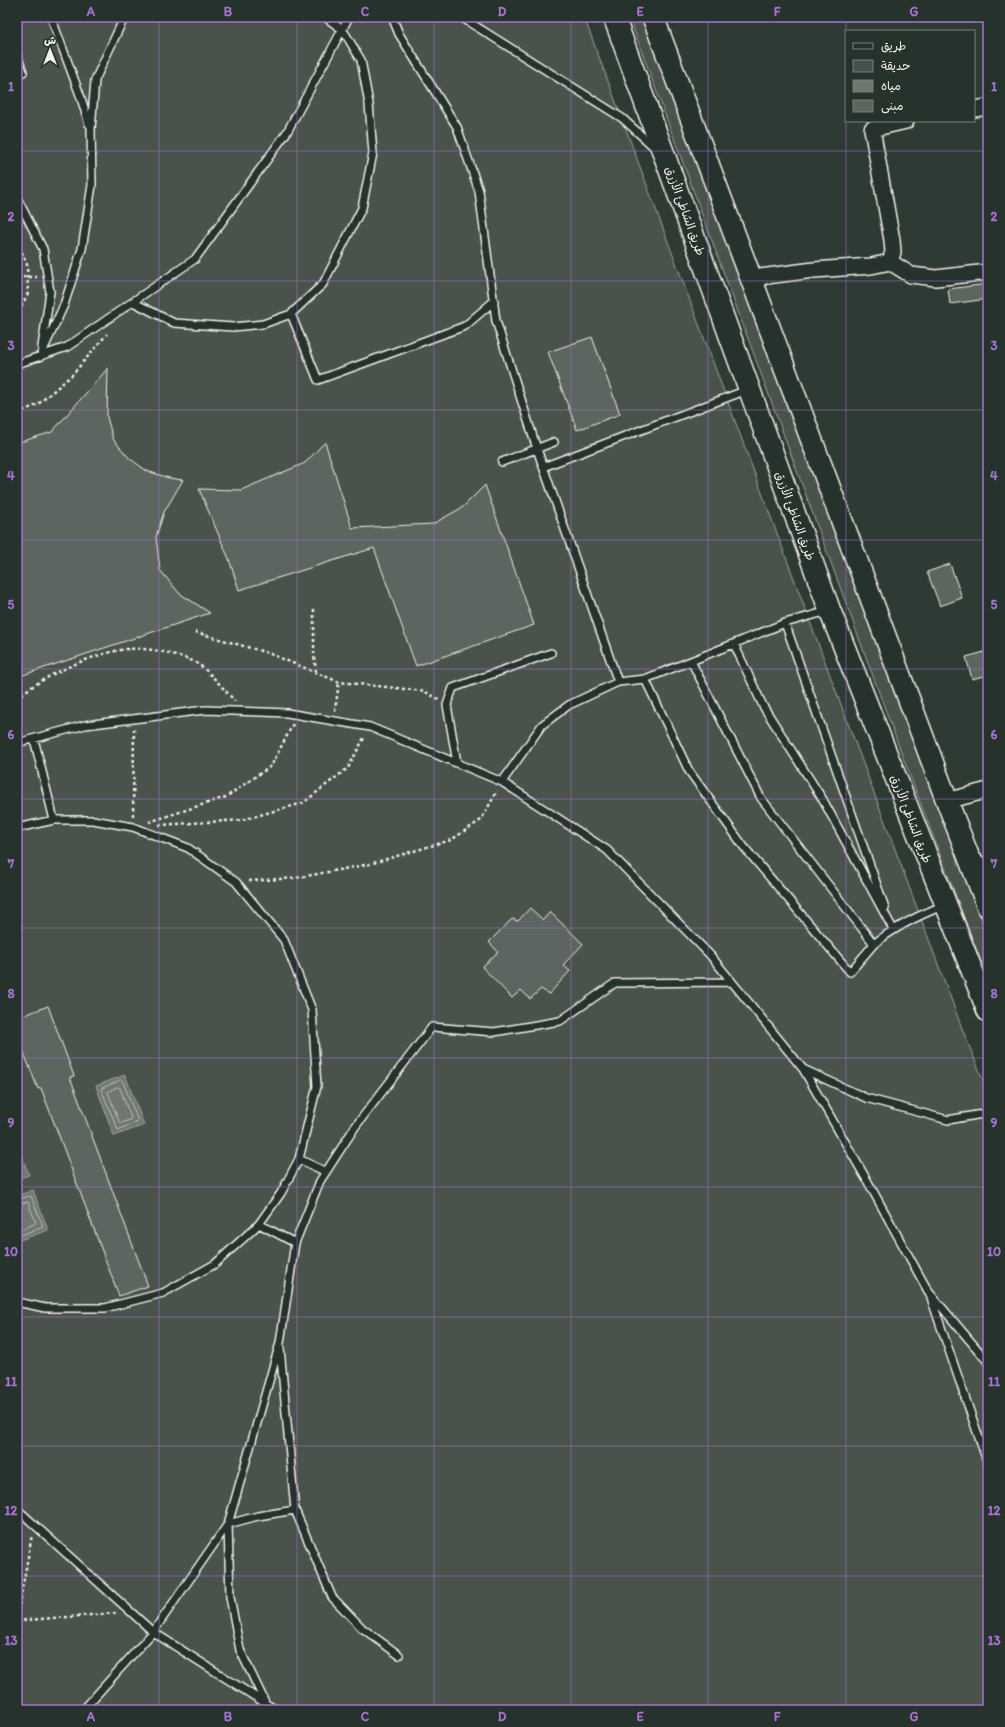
<svg xmlns="http://www.w3.org/2000/svg" width="1005" height="1727" font-family="Itim,'Playpen Sans Arabic',sans-serif">
<style>
.green{fill:#48524c;stroke:#9ea29a}
.water{fill:#6f7770;stroke:#a4a8a0}
.lines{fill:none;stroke-linecap:round;stroke-linejoin:round}
.shore{stroke:#bfc0b8;stroke-width:1}
.building{fill:#5c655e;stroke:#f4f1e8}
.lane-casing{stroke:#f4f1e8;stroke-width:10}
.street-casing{stroke:#f4f1e8;stroke-width:18}
.secondary-casing{stroke:#f4f1e8;stroke-width:24}
.path{stroke:#f4f1e8;stroke-width:2.5;stroke-dasharray:3 3;stroke-linecap:butt}
.lane{stroke:#26332d;stroke-width:7}
.street{stroke:#26332d;stroke-width:15}
.secondary{stroke:#26332d;stroke-width:21}
.grid{fill:none;stroke:#a571cd;stroke-width:1;stroke-opacity:0.55}
.labels{text-anchor:middle;dominant-baseline:central;stroke-width:3.5;stroke-linejoin:round;paint-order:stroke}
.street-label{font-size:12px;fill:#f4f1e8;stroke:#26332d}
.neatline{fill:none;stroke:#a571cd;stroke-width:1.5}
.grid-label{font-size:13px;text-anchor:middle;font-weight:bold;fill:#a571cd}
</style>
<rect width="100%" height="100%" fill="#2e3b34"/>
<filter id="ink" filterUnits="userSpaceOnUse"><feTurbulence type="fractalNoise" baseFrequency=".025" numOctaves="2"/><feDisplacementMap in="SourceGraphic" scale="8" xChannelSelector="R" yChannelSelector="G"/><feConvolveMatrix kernelMatrix="1 2 1 2 8 2 1 2 1" color-interpolation-filters="sRGB"/></filter>
<g filter="url(#ink)">
<!-- green -->
<path class="green" d="M 17,17 L 584,17 L 963,1031 L 988,1092 L 988,1710 L 17,1710 Z
M 629,17 L 643,17 L 720,227 L 988,937 L 988,980 L 904,760 Z"/>
<!-- water -->
<path class="water" d="M 125,1075 L 144,1125 L 114,1136 L 96,1086 Z
M 17,1145 L 29,1175 L 17,1179 Z
M 33,1190 L 48,1230 L 17,1241 L 17,1196 Z"/>
<g class="lines">
<!-- shore -->
<path class="shore" d="M 121,1080 L 123,1082 L 138,1121 L 118,1130 L 101,1089 Z
M 118,1087 L 120,1088 L 131,1118 L 130,1120 L 121,1123 L 119,1122 L 108,1092 Z
M 17,1199 L 31,1196 L 43,1226 L 17,1237
M 17,1204 L 28,1202 L 36,1223 L 17,1232"/>
</g>
<!-- building -->
<path class="building" d="M 988,284 L 988,299 L 950,304 L 948,289 Z
M 592,337 L 620,414 L 577,430 L 548,352 Z
M 108,368 L 107,417 L 113,439 L 129,458 L 147,471 L 169,478 L 183,480 L 164,512 L 156,537 L 160,570 L 179,593 L 210,613 L 17,677 L 17,443 L 52,432 Z
M 325,442 L 352,528 L 433,524 L 463,507 L 485,485 L 534,625 L 416,666 L 374,548 L 239,590 L 229,559 L 199,489 L 241,490 L 305,463 Z
M 950,564 L 962,598 L 940,606 L 927,572 Z
M 988,651 L 988,675 L 972,679 L 966,657 Z
M 530,908 L 543,920 L 550,912 L 583,944 L 563,965 L 570,971 L 549,994 L 541,989 L 530,999 L 521,990 L 512,998 L 482,967 L 498,952 L 489,942 L 512,919 L 518,921 Z
M 48,1006 L 74,1076 L 70,1077 L 148,1286 L 119,1296 L 41,1088 L 38,1089 L 17,1035 L 17,1018 Z"/>
<g class="lines">
<defs>
<path id="lane" d="M 51,17 L 80,95 L 89,124
M 392,17 L 399,34 L 457,127 L 479,191 L 496,321 L 537,449 L 618,682 L 645,679 L 691,661
M 461,17 L 622,118 L 655,148
M 17,55 L 23,72 L 17,74
M 17,198 L 43,249 L 50,292 L 42,347
M 133,302 L 174,323 L 233,327 L 263,324 L 291,314 L 323,284 L 362,208 L 373,153 L 369,104 L 361,60 L 343,30 L 325,17
M 291,314 L 318,380 L 465,326 L 494,301
M 40,357 L 64,305 L 82,249 L 92,185 L 91,129 L 95,80 L 123,20 L 126,17
M 17,364 L 67,347 L 195,259 L 287,132 L 349,17
M 502,462 L 554,442
M 543,467 L 747,390
M 828,611 L 785,623 L 691,661 L 761,798 L 874,944 C 896,926 919,915 945,905
M 785,623 L 885,908
M 734,644 L 763,706 L 823,800 L 893,929
M 645,679 L 689,771 L 744,847 L 850,972 L 874,944
M 34,739 L 54,820
M 17,743 L 85,725 L 205,710 L 287,713 L 370,727 L 502,782 L 607,850 L 710,955 L 803,1069 L 868,1182 L 928,1291 L 988,1362
M 457,763 L 447,705 L 453,688 L 551,653
M 502,782 L 542,725 L 569,705 L 618,682
M 17,828 L 54,820 L 93,820 L 133,827 L 188,848 L 236,882 L 284,940 L 312,1010 L 317,1086 L 299,1159 L 281,1193 L 259,1224 L 215,1264 L 163,1293 L 105,1308 L 45,1308 L 17,1302
M 975,855 L 988,867
M 803,1069 L 866,1098 L 948,1120 L 988,1113
M 299,1159 L 326,1172
M 259,1224 L 295,1243
M 930,1295 L 988,1464
M 280,1348 L 295,1510 L 332,1597 L 362,1628 L 399,1655
M 17,1509 L 153,1632 L 276,1710
M 266,1704 L 240,1650 L 230,1597 L 228,1524 L 258,1516 L 295,1510
M 83,1710 L 153,1632 L 228,1524 L 280,1343 L 295,1243 L 320,1181 L 355,1127 L 432,1027 L 494,1032 L 560,1021 L 615,983 L 732,982"/>
<path id="street" d="M 974,109 L 988,107
M 890,262 L 911,275 L 936,278 L 988,272
M 751,278 L 814,270 L 871,266 L 890,262 L 893,252 L 892,240 L 872,129 L 906,121
M 947,801 L 988,790"/>
<path id="secondary" d="M 614,17 L 830,611 L 988,1011
M 653,17 L 947,801 L 988,907"/>
</defs>
<!-- lane casing -->
<use href="#lane" class="lane-casing"/>
<!-- street casing -->
<use href="#street" class="street-casing"/>
<!-- secondary casing -->
<use href="#secondary" class="secondary-casing"/>
<!-- path -->
<path class="path" d="M 17,241 L 27,264 L 28,293 L 17,316
M 17,277 L 37,277
M 17,413 L 37,405 L 72,375 L 107,334
M 314,609 L 314,655 L 316,672
M 195,632 L 268,653 L 339,682 L 424,691 L 439,700
M 17,698 C 42,676 94,653 127,649 C 148,647 181,654 198,664 C 208,670 226,692 235,701
M 335,711 L 339,682
M 133,816 L 134,729
M 149,822 L 226,797 L 271,766 L 293,724
M 159,825 L 242,820 L 303,803 L 348,768 L 365,736
M 249,881 L 296,878 L 370,864 L 451,840 L 481,820 L 497,791
M 17,1617 L 32,1535
M 17,1621 L 116,1613"/>
<!-- lane -->
<use href="#lane" class="lane"/>
<!-- street -->
<use href="#street" class="street"/>
<!-- secondary -->
<use href="#secondary" class="secondary"/>
</g>
</g>
<!-- grid -->
<path class="grid" d="M 159,17 L 159,1710M 297,17 L 297,1710M 434,17 L 434,1710M 571,17 L 571,1710M 708,17 L 708,1710M 846,17 L 846,1710M 17,151 L 988,151M 17,281 L 988,281M 17,410 L 988,410M 17,540 L 988,540M 17,669 L 988,669M 17,799 L 988,799M 17,928 L 988,928M 17,1058 L 988,1058M 17,1187 L 988,1187M 17,1317 L 988,1317M 17,1446 L 988,1446M 17,1576 L 988,1576"/>
<g class="labels">
<!-- street labels -->
<g class="street-label">
<text transform="translate(685 211) rotate(70)">طريق الشاطئ الأزرق</text>
<text transform="translate(795 516) rotate(70)">طريق الشاطئ الأزرق</text>
<text transform="translate(911 819) rotate(69)">طريق الشاطئ الأزرق</text>
</g>
</g>
<!-- margin -->
<rect width="1005" height="1727" fill="none" stroke="#26332d" stroke-width="44"/>
<!-- legend -->
<rect x="845" y="30" width="130" height="92" fill="#26332d" stroke="#787f78"/>
<rect x="853" y="43" width="20" height="6" fill="#26332d" stroke="#787f78"/>
<text x="881" y="50" font-size="12" fill="#f4f1e8">طريق</text>
<rect x="853" y="60" width="20" height="12" fill="#48524c" stroke="#787f78"/>
<text x="881" y="70" font-size="12" fill="#f4f1e8">حديقة</text>
<rect x="853" y="80" width="20" height="12" fill="#6f7770" stroke="#787f78"/>
<text x="881" y="90" font-size="12" fill="#f4f1e8">مياه</text>
<rect x="853" y="100" width="20" height="12" fill="#5c655e" stroke="#787f78"/>
<text x="881" y="110" font-size="12" fill="#f4f1e8">مبنى</text>
<!-- north arrow -->
<g transform="translate(50 50)" stroke="#26332d" stroke-width="3" paint-order="stroke">
<path d="M0-3L7 15L0 10L-7 15Z" fill="#f4f1e8"/>
<text y="-6" font-size="11" font-weight="bold" text-anchor="middle" fill="#f4f1e8">ش</text>
</g>
<rect x="22" y="22" width="961" height="1683" class="neatline"/>
<g class="grid-label">
<text x="91" y="16">A</text>
<text x="228" y="16">B</text>
<text x="365" y="16">C</text>
<text x="502" y="16">D</text>
<text x="640" y="16">E</text>
<text x="777" y="16">F</text>
<text x="914" y="16">G</text>
<text x="11" y="91">1</text>
<text x="994" y="91">1</text>
<text x="11" y="221">2</text>
<text x="994" y="221">2</text>
<text x="11" y="350">3</text>
<text x="994" y="350">3</text>
<text x="11" y="480">4</text>
<text x="994" y="480">4</text>
<text x="11" y="609">5</text>
<text x="994" y="609">5</text>
<text x="11" y="739">6</text>
<text x="994" y="739">6</text>
<text x="11" y="868">7</text>
<text x="994" y="868">7</text>
<text x="11" y="998">8</text>
<text x="994" y="998">8</text>
<text x="11" y="1127">9</text>
<text x="994" y="1127">9</text>
<text x="11" y="1256">10</text>
<text x="994" y="1256">10</text>
<text x="11" y="1386">11</text>
<text x="994" y="1386">11</text>
<text x="11" y="1515">12</text>
<text x="994" y="1515">12</text>
<text x="11" y="1645">13</text>
<text x="994" y="1645">13</text>
<text x="91" y="1721">A</text>
<text x="228" y="1721">B</text>
<text x="365" y="1721">C</text>
<text x="502" y="1721">D</text>
<text x="640" y="1721">E</text>
<text x="777" y="1721">F</text>
<text x="914" y="1721">G</text>
</g>
</svg>
